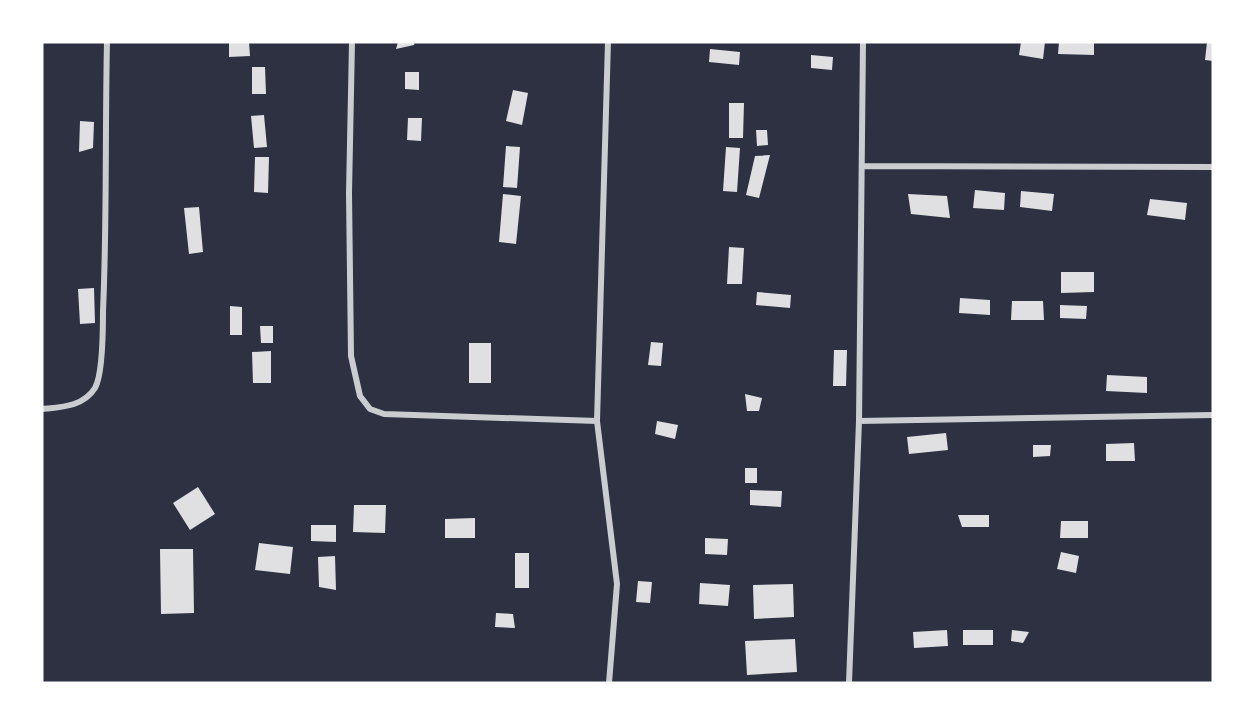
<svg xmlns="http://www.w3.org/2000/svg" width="1255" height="725" font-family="Mulish,sans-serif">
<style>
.building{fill:#e0e0e3}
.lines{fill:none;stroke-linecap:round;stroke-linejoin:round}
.minor{stroke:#caccd0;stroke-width:6}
</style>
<rect width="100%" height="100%" fill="#2d3142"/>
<!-- building -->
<path class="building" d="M 229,42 L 249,42 L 250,56 L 229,57 Z
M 398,42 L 415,42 L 414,45 L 396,49 Z
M 1021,42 L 1045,42 L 1043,59 L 1019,55 Z
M 1059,42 L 1094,42 L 1094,55 L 1058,54 Z
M 1207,42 L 1213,42 L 1213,61 L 1205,60 Z
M 710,49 L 740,52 L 739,65 L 709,62 Z
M 811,55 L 833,57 L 832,70 L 811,68 Z
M 252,67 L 265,67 L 266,94 L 252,94 Z
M 405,72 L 419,72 L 419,90 L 405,89 Z
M 513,90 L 528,93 L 522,125 L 506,121 Z
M 729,103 L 744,103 L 743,138 L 729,138 Z
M 264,115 L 267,147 L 254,148 L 251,116 Z
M 408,118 L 422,118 L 421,141 L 407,140 Z
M 80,121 L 94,122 L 93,148 L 79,152 Z
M 756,130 L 767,130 L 768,145 L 757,146 Z
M 506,146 L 520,147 L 517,188 L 503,187 Z
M 726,147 L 740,148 L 737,192 L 723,191 Z
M 770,155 L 759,198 L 746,195 L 755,156 Z
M 255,157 L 269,157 L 268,193 L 254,192 Z
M 975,190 L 1005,193 L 1004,210 L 973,208 Z
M 1021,191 L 1054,194 L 1052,211 L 1020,207 Z
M 503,194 L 521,196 L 516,244 L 499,242 Z
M 908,194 L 947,196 L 950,218 L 911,214 Z
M 1150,199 L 1187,203 L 1185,220 L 1147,215 Z
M 199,207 L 203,252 L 189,254 L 184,208 Z
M 729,247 L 744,248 L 742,284 L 727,284 Z
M 1061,272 L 1094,272 L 1094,292 L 1061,293 Z
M 94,288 L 95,323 L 80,324 L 78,289 Z
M 757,292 L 791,295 L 790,308 L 756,305 Z
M 960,298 L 990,300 L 990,315 L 959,313 Z
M 1012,301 L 1043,301 L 1044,320 L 1011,320 Z
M 1060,305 L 1087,306 L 1086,319 L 1060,318 Z
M 230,306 L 242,307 L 242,335 L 230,335 Z
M 260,326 L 273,326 L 273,343 L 261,343 Z
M 651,342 L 663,343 L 661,366 L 648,365 Z
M 469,343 L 491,343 L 491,383 L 469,383 Z
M 834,350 L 847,350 L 846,386 L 833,386 Z
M 271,351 L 271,383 L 253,383 L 252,352 Z
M 1107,375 L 1147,377 L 1147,393 L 1106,391 Z
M 745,394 L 762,398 L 759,411 L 747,411 Z
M 657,421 L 678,425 L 675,439 L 655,434 Z
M 946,433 L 948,450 L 909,454 L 907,437 Z
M 1134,443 L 1135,461 L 1106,461 L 1106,444 Z
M 1033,445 L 1051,445 L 1050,456 L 1033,457 Z
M 745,468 L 757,468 L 757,483 L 745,483 Z
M 198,487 L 215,514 L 190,530 L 173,503 Z
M 750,490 L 782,491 L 781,507 L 750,505 Z
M 354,505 L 386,505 L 385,533 L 353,532 Z
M 958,515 L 989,515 L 989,527 L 962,527 Z
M 475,518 L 475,538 L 445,538 L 445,519 Z
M 1061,521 L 1088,521 L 1088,538 L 1060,538 Z
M 311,525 L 336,525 L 336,542 L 311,541 Z
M 705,538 L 728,539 L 727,555 L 705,554 Z
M 259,543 L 293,547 L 290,574 L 255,570 Z
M 160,549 L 193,549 L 194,613 L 161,614 Z
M 1061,552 L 1079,556 L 1076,573 L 1057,569 Z
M 515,553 L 529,553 L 529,588 L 515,588 Z
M 335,556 L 336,590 L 319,587 L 318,557 Z
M 638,581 L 652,582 L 650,603 L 636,602 Z
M 700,583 L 730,585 L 728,606 L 699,604 Z
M 793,584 L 794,617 L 754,619 L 753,585 Z
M 496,613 L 513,614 L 515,628 L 495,627 Z
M 947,630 L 948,646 L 914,648 L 913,632 Z
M 963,630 L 993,630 L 993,645 L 963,645 Z
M 1012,630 L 1029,632 L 1023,643 L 1011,641 Z
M 795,639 L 797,672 L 747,675 L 745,641 Z"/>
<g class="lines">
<!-- minor -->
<path class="minor" d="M 352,42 L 349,193 L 351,356 L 360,396 L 370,409 L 384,414 L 597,421
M 608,42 L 597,421 L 617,584 L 609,683
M 862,166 L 1213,167
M 42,409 C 61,407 83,407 95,388 C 103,374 103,329 103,311 C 107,222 105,132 107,42
M 859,421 L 1213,415
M 849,683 L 859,421 L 863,42"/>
</g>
<!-- border -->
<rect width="1255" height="725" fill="none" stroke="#ffffff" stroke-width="87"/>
</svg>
